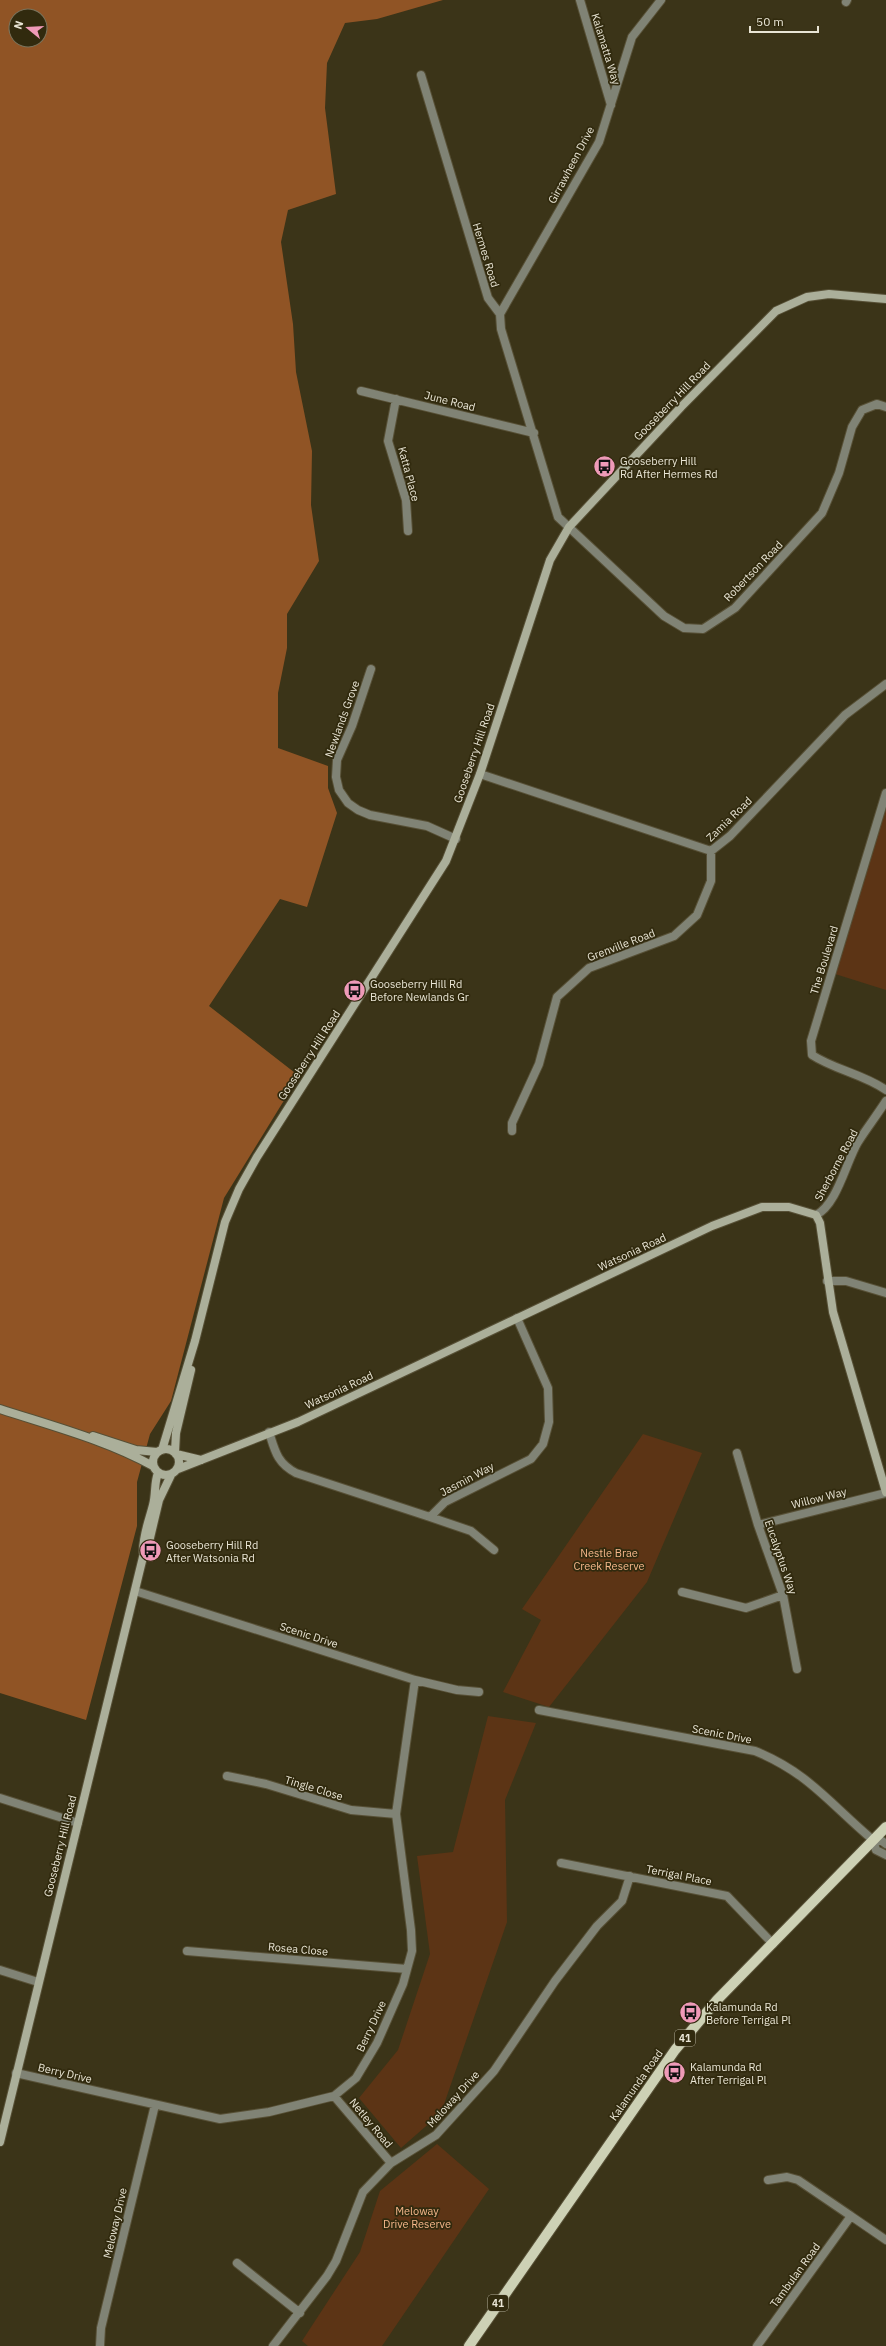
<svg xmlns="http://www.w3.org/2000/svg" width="886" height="2346" font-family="'IBM Plex Sans',sans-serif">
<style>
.green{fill:#5c3415}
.forest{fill:#905425;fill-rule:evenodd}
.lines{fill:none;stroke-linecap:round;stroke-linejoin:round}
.street-casing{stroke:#575036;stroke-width:10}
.secondary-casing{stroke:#575036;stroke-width:10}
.primary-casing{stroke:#575036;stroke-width:12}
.street{stroke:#808375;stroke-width:8}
.secondary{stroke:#abaf9a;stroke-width:8}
.primary{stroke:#cdd1b5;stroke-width:10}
.labels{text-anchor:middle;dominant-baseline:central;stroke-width:3.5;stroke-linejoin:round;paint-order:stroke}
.shield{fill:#312a0e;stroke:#b2ad99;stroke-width:1}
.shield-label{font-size:10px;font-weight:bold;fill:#e9e5d5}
.street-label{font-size:11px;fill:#e9e5d5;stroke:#312a0e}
.poi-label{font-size:11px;fill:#e9e5d5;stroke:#312a0e;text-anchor:start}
.park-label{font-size:11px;fill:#f6b78b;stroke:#312a0e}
</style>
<rect width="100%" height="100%" fill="#3b3418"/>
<!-- green -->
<path class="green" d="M 886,793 L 886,990 L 832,973 Z
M 643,1434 L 702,1453 L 647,1582 L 549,1707 L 503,1692 L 541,1620 L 522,1609 Z
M 488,1716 L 536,1723 L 505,1800 L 507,1922 L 441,2113 L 401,2148 L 359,2098 L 398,2050 L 430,1954 L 417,1856 L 453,1852 Z
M 437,2144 L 489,2189 L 382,2346 L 308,2346 L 302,2341 L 360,2252 L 380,2191 Z"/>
<!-- forest -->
<path class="forest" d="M 0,0 L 443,0 L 377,19 L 345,23 L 327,63 L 325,108 L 336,194 L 288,210 L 281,242 L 293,324 L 296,372 L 312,451 L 311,505 L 319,561 L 287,614 L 287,648 L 278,693 L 278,748 L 328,766 L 328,788 L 337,813 L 307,907 L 280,899 L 209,1006 L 299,1076 L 224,1198 L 171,1401 L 150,1434 L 137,1482 L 137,1526 L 86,1720 L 0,1693 ZM 16,16 L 40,16 L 40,40 L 16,40 Z"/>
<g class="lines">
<defs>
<path id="street" d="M 580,0 L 611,105
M 846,2 L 847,0
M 421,75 L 488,298 L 500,314 L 501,329 L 558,517 L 664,616 L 684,628 L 703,629 L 735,608 L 822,513 L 839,473 L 852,427 L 862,410 L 877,404 L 886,407
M 500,314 L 599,142 L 632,37 L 661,0
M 361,391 L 534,433
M 396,399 L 388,441 L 406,500 L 408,531
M 371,669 L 352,726 L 337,760 L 336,777 L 339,790 L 348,803 L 358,810 L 370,815 L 427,826 L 456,839
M 480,774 L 711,851 L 730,836 L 845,715 L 886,684
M 886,793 L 811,1041 L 812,1055 C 835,1070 863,1074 886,1090
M 512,1131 L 512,1123 L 539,1064 L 557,997 L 589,968 L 674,936 L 697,915 L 711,881 L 711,851
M 816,1215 C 837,1205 846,1162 858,1142 C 867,1128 877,1115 886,1101
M 827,1281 L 846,1281 L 886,1293
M 269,1432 C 275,1451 277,1463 296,1473 L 430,1517 L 445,1502 L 531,1459 L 543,1444 L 549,1422 L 548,1388 L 517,1318
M 737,1453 L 758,1525 L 783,1595 L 797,1669
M 430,1517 L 471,1531 L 494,1550
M 758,1525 L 886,1493
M 135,1591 L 415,1680 L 457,1690 L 479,1692
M 682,1592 L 746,1608 L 783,1595
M 539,1710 L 755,1751 C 809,1773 830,1804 873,1840 L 876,1850 L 886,1855
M 227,1776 L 266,1784 L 351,1810 L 396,1814
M 0,1798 L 78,1823
M 873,1840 L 882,1841 L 886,1844
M 561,1863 L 727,1896 L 773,1944
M 187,1951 L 407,1969
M 0,1970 L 38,1982
M 16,2073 L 220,2119 L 269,2112 L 334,2096 L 356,2078 L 377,2043 L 403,1984 L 412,1951 L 411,1930 L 396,1814 L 415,1680
M 334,2096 L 391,2163
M 768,2180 L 787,2177 L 798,2180 L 851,2216
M 237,2263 L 300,2313
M 100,2346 L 101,2328 L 155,2105
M 273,2346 L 327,2276 L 336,2261 L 363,2192 L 391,2163 L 436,2135 L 494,2071 L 555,1981 L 597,1926 L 622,1901 L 630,1876
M 757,2346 L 851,2216 L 886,2240"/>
<path id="secondary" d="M 0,1409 C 52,1426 106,1440 153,1466
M 93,1436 L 136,1450 L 157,1452
M153 1462a13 13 0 1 1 26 0a13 13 0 1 1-26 0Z
M 162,1450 L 195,1341 L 225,1222 L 239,1189 L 257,1157 L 446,861 L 480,774 L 550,560 L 569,527 L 681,407 L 776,311 L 807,297 L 829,294 L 886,299
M 175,1452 L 176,1433 L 191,1370
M 176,1454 L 201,1460
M 178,1469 L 298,1422 L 712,1226 L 762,1207 L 789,1207 L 816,1215 L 820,1223 L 833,1312 L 886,1492
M 143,1552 C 143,1534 149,1521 153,1505 C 156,1494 154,1483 158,1473
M 0,2142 L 143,1557 L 149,1542 L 159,1500 L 171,1475"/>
<path id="primary" d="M 469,2346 L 675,2050 L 717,2000 L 886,1827"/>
</defs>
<!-- street casing -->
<use href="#street" class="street-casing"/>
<!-- secondary casing -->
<use href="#secondary" class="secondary-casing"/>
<!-- primary casing -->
<use href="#primary" class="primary-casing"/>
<!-- street -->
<use href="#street" class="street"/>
<!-- secondary -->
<use href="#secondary" class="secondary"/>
<!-- primary -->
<use href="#primary" class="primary"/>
</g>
<!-- icons -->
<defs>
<symbol id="bus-disc" viewBox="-11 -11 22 22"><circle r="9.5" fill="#ef9ab8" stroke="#312a0e"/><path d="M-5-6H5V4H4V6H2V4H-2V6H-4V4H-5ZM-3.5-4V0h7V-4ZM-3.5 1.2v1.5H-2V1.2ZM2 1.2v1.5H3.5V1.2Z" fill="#111"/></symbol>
</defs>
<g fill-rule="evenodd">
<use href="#bus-disc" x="592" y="454" width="25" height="25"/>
<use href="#bus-disc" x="342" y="978" width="25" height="25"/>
<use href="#bus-disc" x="138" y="1538" width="25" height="25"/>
<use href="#bus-disc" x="678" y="2000" width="25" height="25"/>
<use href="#bus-disc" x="662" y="2060" width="25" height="25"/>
</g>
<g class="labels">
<!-- shield labels -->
<g class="shield">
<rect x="675" y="2030" width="20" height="16" rx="3"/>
<rect x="488" y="2295" width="20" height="16" rx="3"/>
</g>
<g class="shield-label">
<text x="685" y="2038">41</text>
<text x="498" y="2303">41</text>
</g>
<!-- street labels -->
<g class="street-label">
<text transform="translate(606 49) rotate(73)">Kalamatta Way</text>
<text transform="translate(571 165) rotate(-62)">Girrawheen Drive</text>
<text transform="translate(486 255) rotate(73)">Hermes Road</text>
<text transform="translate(450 401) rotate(14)">June Road</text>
<text transform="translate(672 401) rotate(-46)">Gooseberry Hill Road</text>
<text transform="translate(409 474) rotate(75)">Katta Place</text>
<text transform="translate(753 571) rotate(-46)">Robertson Road</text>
<text transform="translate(342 719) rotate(-70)">Newlands Grove</text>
<text transform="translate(474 753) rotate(-71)">Gooseberry Hill Road</text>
<text transform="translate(729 819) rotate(-44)">Zamia Road</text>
<text transform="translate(621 945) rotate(-21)">Grenville Road</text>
<text transform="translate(824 960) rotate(-73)">The Boulevard</text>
<text transform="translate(309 1055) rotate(-57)">Gooseberry Hill Road</text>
<text transform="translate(836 1165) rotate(-62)">Sherborne Road</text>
<text transform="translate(632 1252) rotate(-25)">Watsonia Road</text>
<text transform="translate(339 1390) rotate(-25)">Watsonia Road</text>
<text transform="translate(467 1479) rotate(-28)">Jasmin Way</text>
<text transform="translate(819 1498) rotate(-14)">Willow Way</text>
<text transform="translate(781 1557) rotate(71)">Eucalyptus Way</text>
<text transform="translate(309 1635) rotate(18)">Scenic Drive</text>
<text transform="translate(722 1734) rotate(11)">Scenic Drive</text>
<text transform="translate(314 1788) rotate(17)">Tingle Close</text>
<text transform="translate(60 1846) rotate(-76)">Gooseberry Hill Road</text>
<text transform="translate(679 1875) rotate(11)">Terrigal Place</text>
<text transform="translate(298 1949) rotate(5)">Rosea Close</text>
<text transform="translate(371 2026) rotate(-65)">Berry Drive</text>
<text transform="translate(65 2073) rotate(13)">Berry Drive</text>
<text transform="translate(636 2085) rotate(-55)">Kalamunda Road</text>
<text transform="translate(453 2099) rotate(-48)">Meloway Drive</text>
<text transform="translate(371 2123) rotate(50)">Netley Road</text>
<text transform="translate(115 2223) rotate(-77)">Meloway Drive</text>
<text transform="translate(795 2275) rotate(-54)">Tambulan Road</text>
</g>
<!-- poi labels -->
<g class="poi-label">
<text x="620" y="461">Gooseberry Hill<tspan x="620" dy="13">Rd After Hermes Rd</tspan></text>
<text x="370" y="984">Gooseberry Hill Rd<tspan x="370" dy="13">Before Newlands Gr</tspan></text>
<text x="166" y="1545">Gooseberry Hill Rd<tspan x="166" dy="13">After Watsonia Rd</tspan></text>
<text x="706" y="2007">Kalamunda Rd<tspan x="706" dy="13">Before Terrigal Pl</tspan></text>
<text x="690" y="2067">Kalamunda Rd<tspan x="690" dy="13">After Terrigal Pl</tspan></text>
</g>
<!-- park labels -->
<g class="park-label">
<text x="609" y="1553">Nestle Brae<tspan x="609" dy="13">Creek Reserve</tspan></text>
<text x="417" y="2211">Meloway<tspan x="417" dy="13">Drive Reserve</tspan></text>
</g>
</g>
<!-- north arrow -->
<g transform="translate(28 28) rotate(288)"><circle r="19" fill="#312a0e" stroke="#7b755e"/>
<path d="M0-3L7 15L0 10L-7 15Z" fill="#ef9ab8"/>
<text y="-6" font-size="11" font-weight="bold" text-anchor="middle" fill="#e9e5d5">N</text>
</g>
<!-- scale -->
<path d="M750 26v6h68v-6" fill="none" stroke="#e9e5d5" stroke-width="2"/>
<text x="756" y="26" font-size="12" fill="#e9e5d5" stroke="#312a0e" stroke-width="3" paint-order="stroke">50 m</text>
</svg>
